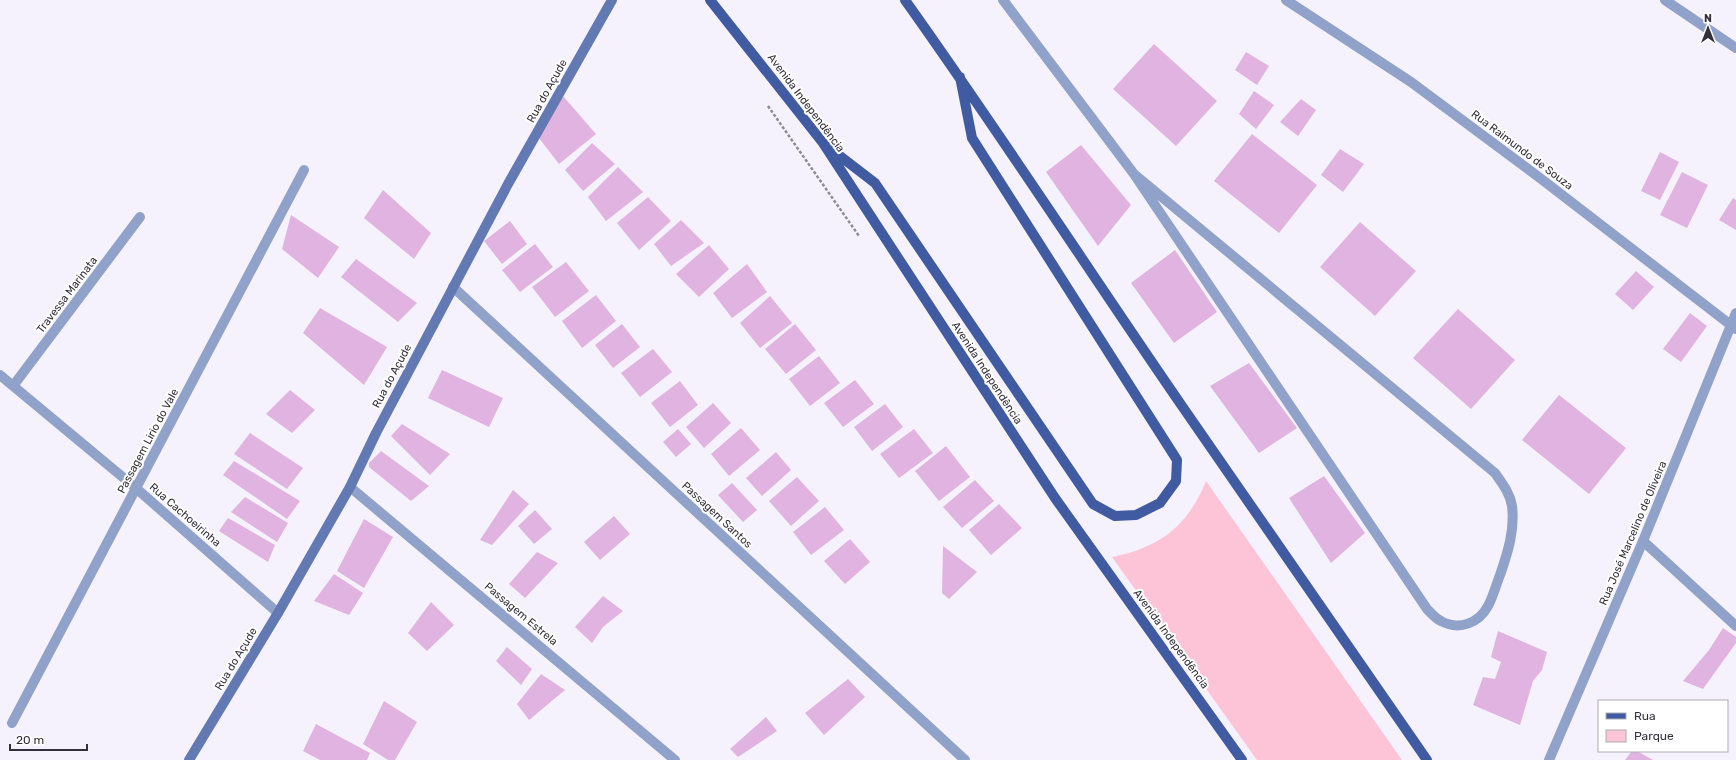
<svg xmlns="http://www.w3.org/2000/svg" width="1736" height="760" font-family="Rubik,sans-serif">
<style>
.green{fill:#fdc3d7}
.building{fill:#e0b3e0}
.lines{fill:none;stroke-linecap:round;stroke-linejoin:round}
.path{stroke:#8e8b96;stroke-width:2.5;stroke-dasharray:3 2;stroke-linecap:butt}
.street{stroke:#91a2ca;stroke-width:10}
.secondary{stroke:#6279b3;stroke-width:10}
.primary{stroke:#415ba2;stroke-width:10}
.labels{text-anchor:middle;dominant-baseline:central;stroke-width:4;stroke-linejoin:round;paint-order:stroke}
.street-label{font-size:11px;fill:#33303b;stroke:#fff}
</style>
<rect width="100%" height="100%" fill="#f5f2fd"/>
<!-- green -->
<path class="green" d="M 1206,481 L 1402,760 L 1257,760 L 1112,557 C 1159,548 1188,526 1206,481 Z"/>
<!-- building -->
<path class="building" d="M 1154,44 L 1217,101 L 1176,146 L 1113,89 Z
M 1246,52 L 1269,66 L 1257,85 L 1235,70 Z
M 1254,91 L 1274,105 L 1256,129 L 1239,114 Z
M 563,96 L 596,134 L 559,164 L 539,138 Z
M 1301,99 L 1316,110 L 1298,136 L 1280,122 Z
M 1252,134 L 1317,185 L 1279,233 L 1214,181 Z
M 592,143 L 615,164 L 583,191 L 565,170 Z
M 1081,145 L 1131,205 L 1098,246 L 1046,172 Z
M 1340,149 L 1364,164 L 1343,192 L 1321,175 Z
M 1660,152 L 1679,162 L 1660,200 L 1641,191 Z
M 618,167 L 643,192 L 606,221 L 588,197 Z
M 1682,172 L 1708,185 L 1687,228 L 1660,215 Z
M 383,190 L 431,233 L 414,259 L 364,218 Z
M 648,197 L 671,221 L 639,250 L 617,223 Z
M 1733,198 L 1736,200 L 1736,230 L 1719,220 Z
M 291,215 L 339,247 L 318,278 L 282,249 Z
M 681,220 L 704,243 L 671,266 L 654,244 Z
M 510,221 L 527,244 L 502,264 L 484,241 Z
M 1360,222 L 1416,271 L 1375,316 L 1320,267 Z
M 535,244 L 553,267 L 520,292 L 502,270 Z
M 709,245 L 729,269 L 699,297 L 676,274 Z
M 1175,250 L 1217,312 L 1174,343 L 1131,283 Z
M 356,259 L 417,303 L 398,322 L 341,277 Z
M 566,262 L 589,291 L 555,317 L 532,287 Z
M 747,264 L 767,292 L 732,318 L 713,293 Z
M 1636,271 L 1654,287 L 1633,310 L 1615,294 Z
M 596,295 L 616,321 L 582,348 L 562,321 Z
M 770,296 L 792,323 L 760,348 L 740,323 Z
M 320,308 L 387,347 L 364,385 L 303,333 Z
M 1458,309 L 1515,360 L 1471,409 L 1413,358 Z
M 1690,313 L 1707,326 L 1681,362 L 1663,349 Z
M 622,324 L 640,347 L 613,368 L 595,345 Z
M 795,324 L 816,350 L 786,374 L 765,349 Z
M 653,349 L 672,372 L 640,397 L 621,373 Z
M 819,356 L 840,383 L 810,406 L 789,379 Z
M 1249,363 L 1297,428 L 1259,453 L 1210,386 Z
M 442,370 L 503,398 L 489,427 L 428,398 Z
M 855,380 L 874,404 L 843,427 L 824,403 Z
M 680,381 L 698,405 L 670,427 L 651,403 Z
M 290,390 L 315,410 L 292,433 L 266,414 Z
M 1559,395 L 1626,448 L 1589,494 L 1522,440 Z
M 713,403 L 731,423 L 704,448 L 686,427 Z
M 885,404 L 903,427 L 872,451 L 854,427 Z
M 402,424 L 450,454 L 430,475 L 391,436 Z
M 741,428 L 760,450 L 729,476 L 711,454 Z
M 678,429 L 691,444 L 676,457 L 663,442 Z
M 914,429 L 933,453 L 899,478 L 880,454 Z
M 250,433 L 303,468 L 287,489 L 234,454 Z
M 946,446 L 970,477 L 939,501 L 915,471 Z
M 381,451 L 429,486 L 411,501 L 369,467 L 369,463 Z
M 776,452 L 791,470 L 762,496 L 746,478 Z
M 234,461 L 300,501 L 287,519 L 223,475 Z
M 1324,476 L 1365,533 L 1331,563 L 1289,498 Z
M 797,477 L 819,501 L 791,526 L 769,501 Z
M 975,480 L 994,501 L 962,528 L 943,507 Z
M 732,483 L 757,510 L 743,522 L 718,495 Z
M 513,490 L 529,504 L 492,545 L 480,540 Z
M 245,497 L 288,523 L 277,542 L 231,512 Z
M 999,504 L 1022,528 L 991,555 L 969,530 Z
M 825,507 L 844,530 L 811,555 L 793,532 Z
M 535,510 L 552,529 L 534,544 L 518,526 Z
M 614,516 L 630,534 L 600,560 L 584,542 Z
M 228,518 L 275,545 L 268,562 L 219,531 Z
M 364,519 L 393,537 L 364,588 L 337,571 Z
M 850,539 L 870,562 L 845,584 L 824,561 Z
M 943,546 L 977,572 L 949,599 L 942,593 Z
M 537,552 L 558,563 L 525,598 L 509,584 Z
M 334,574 L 363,593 L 349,615 L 314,601 Z
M 603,596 L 623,611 L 603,627 L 592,643 L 575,627 Z
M 431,602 L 454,625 L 427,651 L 408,633 Z
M 1723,628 L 1736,637 L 1736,643 L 1703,689 L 1683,681 L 1709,650 Z
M 1498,631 L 1547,652 L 1542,670 L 1533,681 L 1520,725 L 1473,705 L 1483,677 L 1495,679 L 1501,662 L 1491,657 Z
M 507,647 L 532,669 L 521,685 L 496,661 Z
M 541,674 L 565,690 L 529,720 L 517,704 Z
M 848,679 L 865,697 L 824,735 L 805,713 Z
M 384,701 L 417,722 L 395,760 L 388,760 L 363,744 Z
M 766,717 L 777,731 L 738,757 L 730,749 Z
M 316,724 L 370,753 L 367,760 L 320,760 L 303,751 Z
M 1632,751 L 1637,751 L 1653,760 L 1625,760 Z"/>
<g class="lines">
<!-- path -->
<path class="path" d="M 768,106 L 859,236"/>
<!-- street -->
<path class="street" d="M 1003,0 L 1134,174 L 1427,609 C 1431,613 1436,619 1441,621 C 1459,631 1479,623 1488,606 C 1493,597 1496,585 1500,575 C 1508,552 1515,530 1512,506 C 1510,493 1502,483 1495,473 L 1134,174
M 1286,0 L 1411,82 L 1540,178 L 1736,329
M 1665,0 L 1736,48
M 453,287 L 965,760
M 0,375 L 137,489 L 278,613
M 13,386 L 140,217
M 350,487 L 675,760
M 1643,541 L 1736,626
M 12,723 L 304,170
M 1549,760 L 1643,541 L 1736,313"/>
<!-- secondary -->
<path class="secondary" d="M 189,760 L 278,613 L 350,487 L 376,433 L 508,184 L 612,0"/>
<!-- primary -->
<path class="primary" d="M 710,0 L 823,143 L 1055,498 L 1242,760
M 905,0 C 1000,133 1089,271 1182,406 C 1263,524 1346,641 1427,760
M 823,143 L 875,183 L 1093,504 L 1115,516 L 1136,515 L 1160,503 L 1176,481 L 1177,460 L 972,138 L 960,77"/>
</g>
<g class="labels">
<!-- street labels -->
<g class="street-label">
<text transform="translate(547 91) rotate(-61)">Rua do Açude</text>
<text transform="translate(806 103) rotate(53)">Avenida Independência</text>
<text transform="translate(1522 150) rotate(37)">Rua Raimundo de Souza</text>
<text transform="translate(67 295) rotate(-53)">Travessa Marinata</text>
<text transform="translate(987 373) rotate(57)">Avenida Independência</text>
<text transform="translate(392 376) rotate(-62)">Rua do Açude</text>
<text transform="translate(148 441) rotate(-62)">Passagem Lirio do Vale</text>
<text transform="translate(185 515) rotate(41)">Rua Cachoeirinha</text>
<text transform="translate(717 515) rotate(43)">Passagem Santos</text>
<text transform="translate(1633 533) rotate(-67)">Rua José Marcelino de Oliveira</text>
<text transform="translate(521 614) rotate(40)">Passagem Estrela</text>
<text transform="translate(1171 639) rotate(54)">Avenida Independência</text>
<text transform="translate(236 659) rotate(-59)">Rua do Açude</text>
</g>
</g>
<!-- legend -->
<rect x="1598" y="700" width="130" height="52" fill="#ffffff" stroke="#adacb1"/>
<rect x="1606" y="713" width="20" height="6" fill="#415ba2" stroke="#adacb1"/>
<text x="1634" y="720" font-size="12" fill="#33303b">Rua</text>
<rect x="1606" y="730" width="20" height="12" fill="#fdc3d7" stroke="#adacb1"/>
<text x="1634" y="740" font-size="12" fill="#33303b">Parque</text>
<!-- north arrow -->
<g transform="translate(1708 28)" stroke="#ffffff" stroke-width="3" paint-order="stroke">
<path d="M0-3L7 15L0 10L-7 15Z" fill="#33303b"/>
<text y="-6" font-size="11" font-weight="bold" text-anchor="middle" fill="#33303b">N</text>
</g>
<!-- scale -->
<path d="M10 744v6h77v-6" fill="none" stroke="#33303b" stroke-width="2"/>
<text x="16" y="744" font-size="12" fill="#33303b" stroke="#ffffff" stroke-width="3" paint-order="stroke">20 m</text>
</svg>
